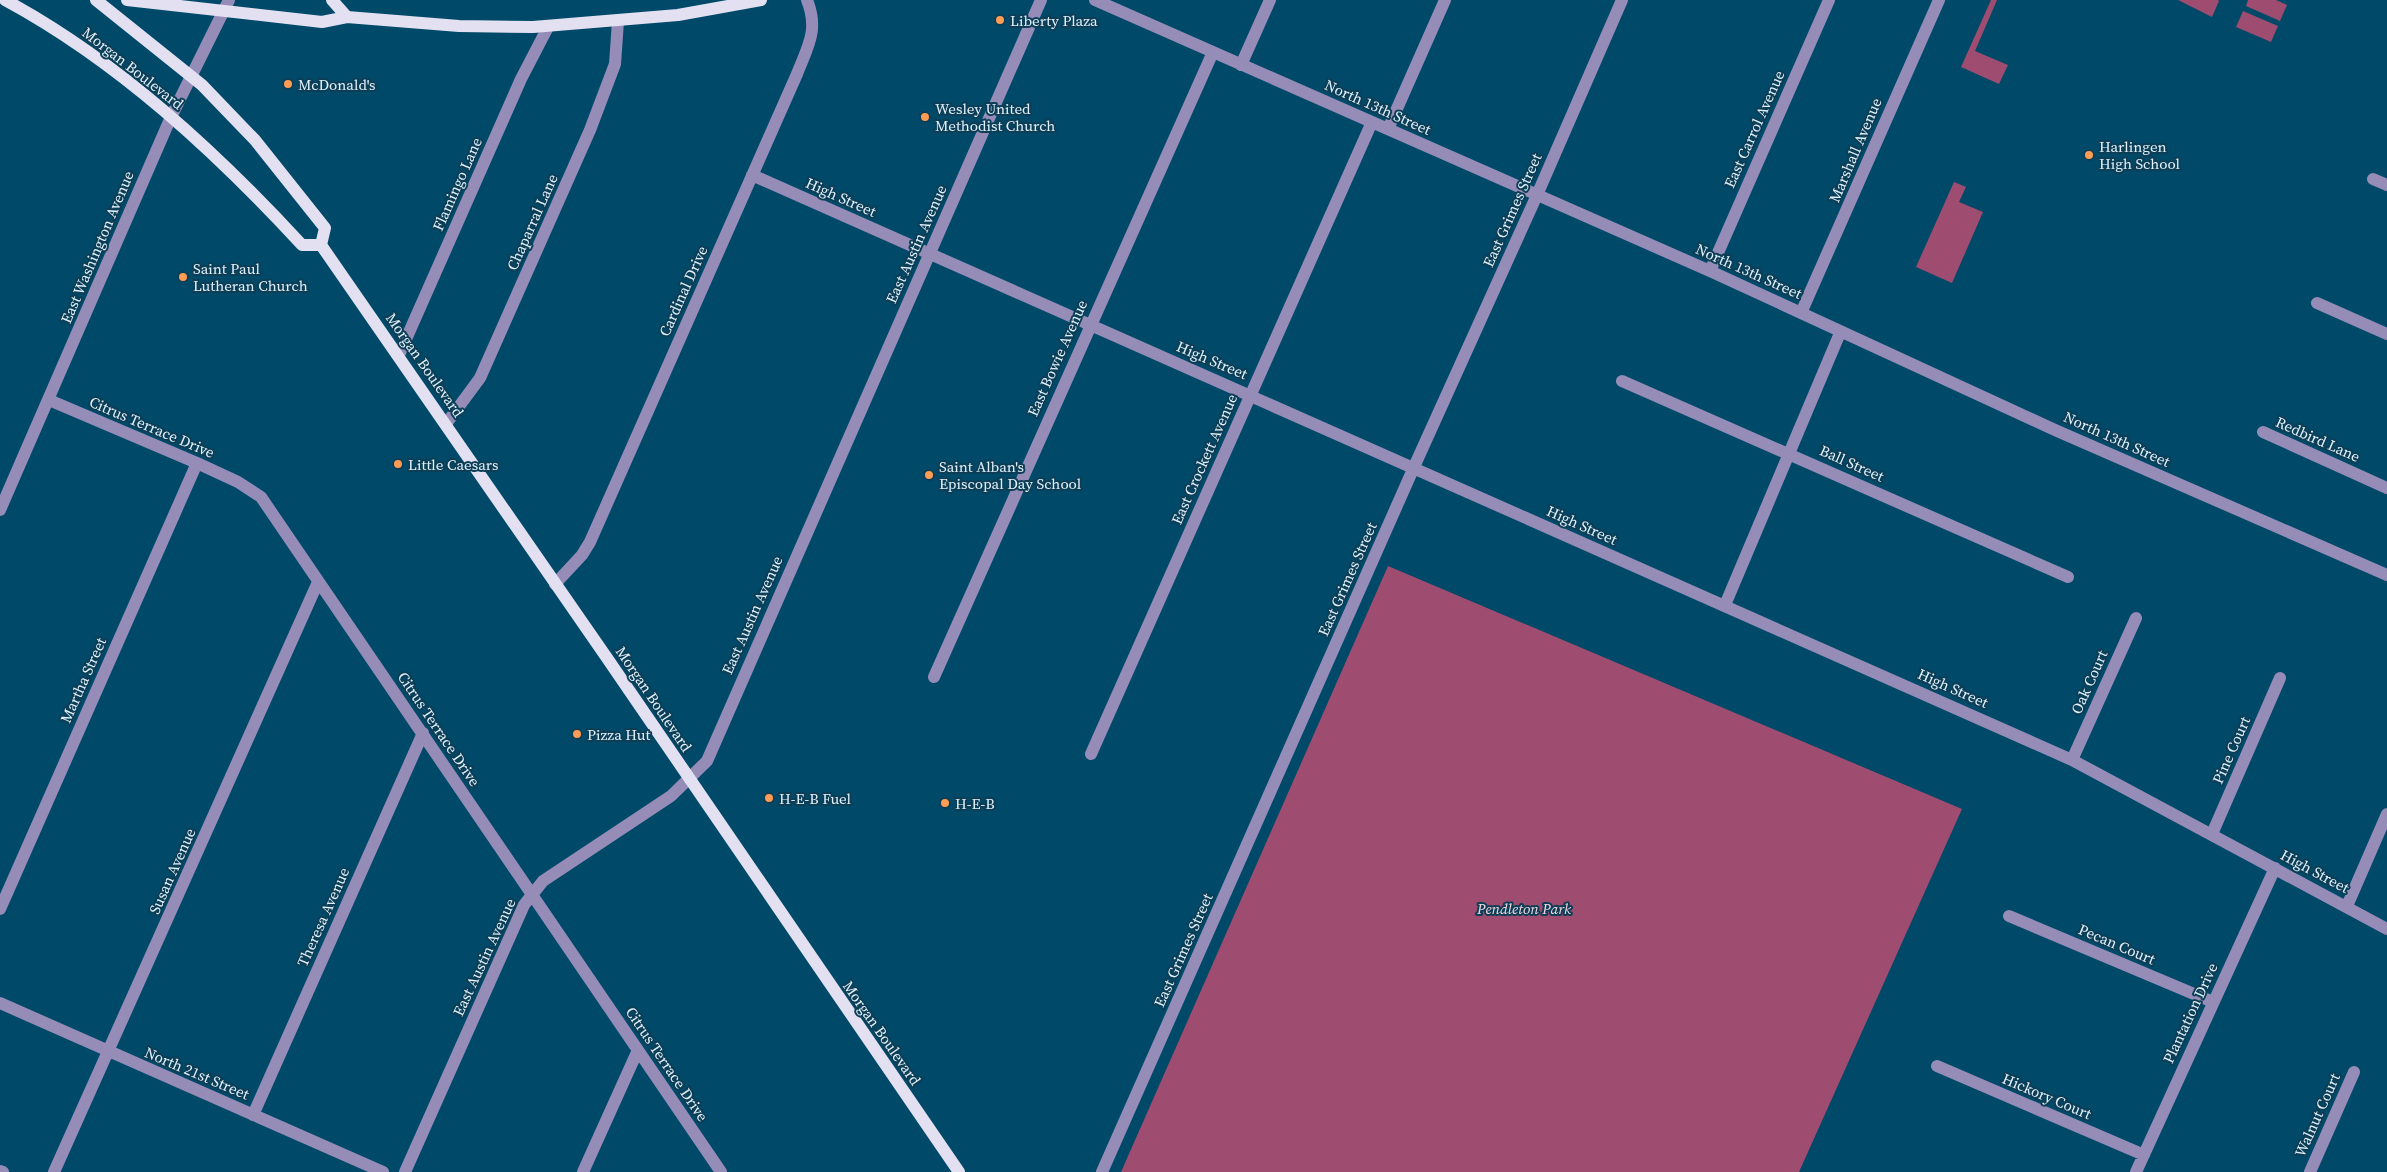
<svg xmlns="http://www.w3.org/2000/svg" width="2387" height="1172" font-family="'Source Serif 4',serif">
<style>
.green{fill:#9e4c6f}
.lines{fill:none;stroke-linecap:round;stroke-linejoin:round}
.minor{stroke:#968cb8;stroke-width:12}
.major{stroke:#e3e0f2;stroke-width:12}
.poi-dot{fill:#fd9c55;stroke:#0d3e56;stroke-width:2}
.labels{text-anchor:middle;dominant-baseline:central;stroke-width:4;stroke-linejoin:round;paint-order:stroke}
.poi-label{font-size:15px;fill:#dff1fc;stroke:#0d3e56;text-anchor:start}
.street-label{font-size:15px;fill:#dff1fc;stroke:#0d3e56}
.park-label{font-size:15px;font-style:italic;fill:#f5d8e2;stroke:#0d3e56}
</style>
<rect width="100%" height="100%" fill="#004968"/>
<!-- green -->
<path class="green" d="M 1991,0 L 1997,0 L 1975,51 L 2008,65 L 1999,84 L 1961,67 Z
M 2178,0 L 2218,0 L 2219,1 L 2212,17 Z
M 2248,0 L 2276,0 L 2287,5 L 2280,21 L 2246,6 Z
M 2243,11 L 2278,26 L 2271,42 L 2236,27 Z
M 1954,182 L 1966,187 L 1959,202 L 1983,212 L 1952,283 L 1916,267 Z
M 1388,566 L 1962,809 L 1799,1172 L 1121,1172 Z"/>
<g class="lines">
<!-- minor -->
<path class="minor" d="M 1095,0 L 1710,271 L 2055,430 L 2387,575
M 1241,65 L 1270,0
M 1388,129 L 1445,0
M 752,175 L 2072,760 L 2387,929
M 2373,179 L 2387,185
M 1710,271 L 1829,0
M 2317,303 L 2387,334
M 1801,313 L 1939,0
M 399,355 L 521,79 L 548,27
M 1622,381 L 2068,577
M 49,400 L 197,463 L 238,482 L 261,497 L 721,1172
M 446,424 L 480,378 L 590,130 L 615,64 L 618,21
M 2263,432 L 2387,488
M 0,510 L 171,117 L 229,0
M 555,584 L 582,555 L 590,542 L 797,74 C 808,46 819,30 807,0
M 1725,605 L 1840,333
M 934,677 L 1213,52
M 1091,754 L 1372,122
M 2072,760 L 2136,618
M 2212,834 L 2280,678
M 2347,906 L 2387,814
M 0,909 L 197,463
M 2009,916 L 2213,1002
M 0,1003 L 383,1172
M 1937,1066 L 2144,1155
M 253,1115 L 423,733
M 0,1171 L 3,1172
M 54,1172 L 318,582
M 405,1172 L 524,905 L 543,881 L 671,796 L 707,761 L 1041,0
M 583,1172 L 638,1050
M 1102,1172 L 1414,467 L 1537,195 L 1622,0
M 2136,1172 L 2275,868
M 2310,1172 L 2354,1072"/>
<!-- major -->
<path class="major" d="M 5,0 C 118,61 216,152 302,245 L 321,245
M 96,0 L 202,85 L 255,140 L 325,228 L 321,245 L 607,658 L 959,1172
M 127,0 L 322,22 L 347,17 L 459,26 L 533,27 L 678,15 L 761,0
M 332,0 L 347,17"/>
</g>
<!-- markers -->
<g class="poi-dot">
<circle cx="1000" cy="20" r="5"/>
<circle cx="288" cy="84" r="5"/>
<circle cx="925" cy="117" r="5"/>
<circle cx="2089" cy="155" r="5"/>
<circle cx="183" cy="277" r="5"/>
<circle cx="398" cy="464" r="5"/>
<circle cx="929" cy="475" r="5"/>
<circle cx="577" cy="734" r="5"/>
<circle cx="769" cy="798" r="5"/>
<circle cx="945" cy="803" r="5"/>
</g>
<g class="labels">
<!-- poi labels -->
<g class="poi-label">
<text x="1010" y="20">Liberty Plaza</text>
<text x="298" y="84">McDonald's</text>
<text x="935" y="108">Wesley United<tspan x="935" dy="17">Methodist Church</tspan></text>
<text x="2099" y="146">Harlingen<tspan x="2099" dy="17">High School</tspan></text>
<text x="193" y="268">Saint Paul<tspan x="193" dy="17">Lutheran Church</tspan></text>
<text x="408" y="464">Little Caesars</text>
<text x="939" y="466">Saint Alban's<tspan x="939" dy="17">Episcopal Day School</tspan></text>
<text x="587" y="734">Pizza Hut</text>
<text x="779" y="798">H-E-B Fuel</text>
<text x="955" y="803">H-E-B</text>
</g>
<!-- street labels -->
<g class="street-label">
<text transform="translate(133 68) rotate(38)">Morgan Boulevard</text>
<text transform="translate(1378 107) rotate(24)">North 13th Street</text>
<text transform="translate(1754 129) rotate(-66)">East Carrol Avenue</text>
<text transform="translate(1855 150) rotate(-67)">Marshall Avenue</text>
<text transform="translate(457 184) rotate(-66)">Flamingo Lane</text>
<text transform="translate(841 197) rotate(24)">High Street</text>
<text transform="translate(1512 210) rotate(-66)">East Grimes Street</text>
<text transform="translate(532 222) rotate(-66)">Chaparral Lane</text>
<text transform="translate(916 244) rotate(-66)">East Austin Avenue</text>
<text transform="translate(97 247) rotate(-67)">East Washington Avenue</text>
<text transform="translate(1749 271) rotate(24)">North 13th Street</text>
<text transform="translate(683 291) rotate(-66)">Cardinal Drive</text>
<text transform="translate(1057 358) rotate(-66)">East Bowie Avenue</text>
<text transform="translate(1212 360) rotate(23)">High Street</text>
<text transform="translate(425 365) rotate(55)">Morgan Boulevard</text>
<text transform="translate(152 427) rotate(23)">Citrus Terrace Drive</text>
<text transform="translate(2117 439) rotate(24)">North 13th Street</text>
<text transform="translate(2318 439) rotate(24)">Redbird Lane</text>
<text transform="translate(1204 459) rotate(-66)">East Crockett Avenue</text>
<text transform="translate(1852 463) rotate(24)">Ball Street</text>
<text transform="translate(1582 525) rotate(24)">High Street</text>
<text transform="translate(1347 579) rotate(-66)">East Grimes Street</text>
<text transform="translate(752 615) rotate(-66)">East Austin Avenue</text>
<text transform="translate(83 680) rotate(-66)">Martha Street</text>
<text transform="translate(2089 682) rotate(-66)">Oak Court</text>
<text transform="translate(1953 688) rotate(24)">High Street</text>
<text transform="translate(654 699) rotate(56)">Morgan Boulevard</text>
<text transform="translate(439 729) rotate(56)">Citrus Terrace Drive</text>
<text transform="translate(2231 750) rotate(-66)">Pine Court</text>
<text transform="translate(172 871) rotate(-66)">Susan Avenue</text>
<text transform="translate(2315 871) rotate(28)">High Street</text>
<text transform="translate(323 917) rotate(-66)">Theresa Avenue</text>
<text transform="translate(2117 944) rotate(23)">Pecan Court</text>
<text transform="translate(1183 950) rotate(-66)">East Grimes Street</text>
<text transform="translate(484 957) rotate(-65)">East Austin Avenue</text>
<text transform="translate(2190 1013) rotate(-65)">Plantation Drive</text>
<text transform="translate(882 1033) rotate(55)">Morgan Boulevard</text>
<text transform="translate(667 1064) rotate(56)">Citrus Terrace Drive</text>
<text transform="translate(197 1073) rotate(23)">North 21st Street</text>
<text transform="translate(2047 1096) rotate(23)">Hickory Court</text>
<text transform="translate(2317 1115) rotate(-66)">Walnut Court</text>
</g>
<!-- park labels -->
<g class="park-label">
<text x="1524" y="908">Pendleton Park</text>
</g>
</g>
</svg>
